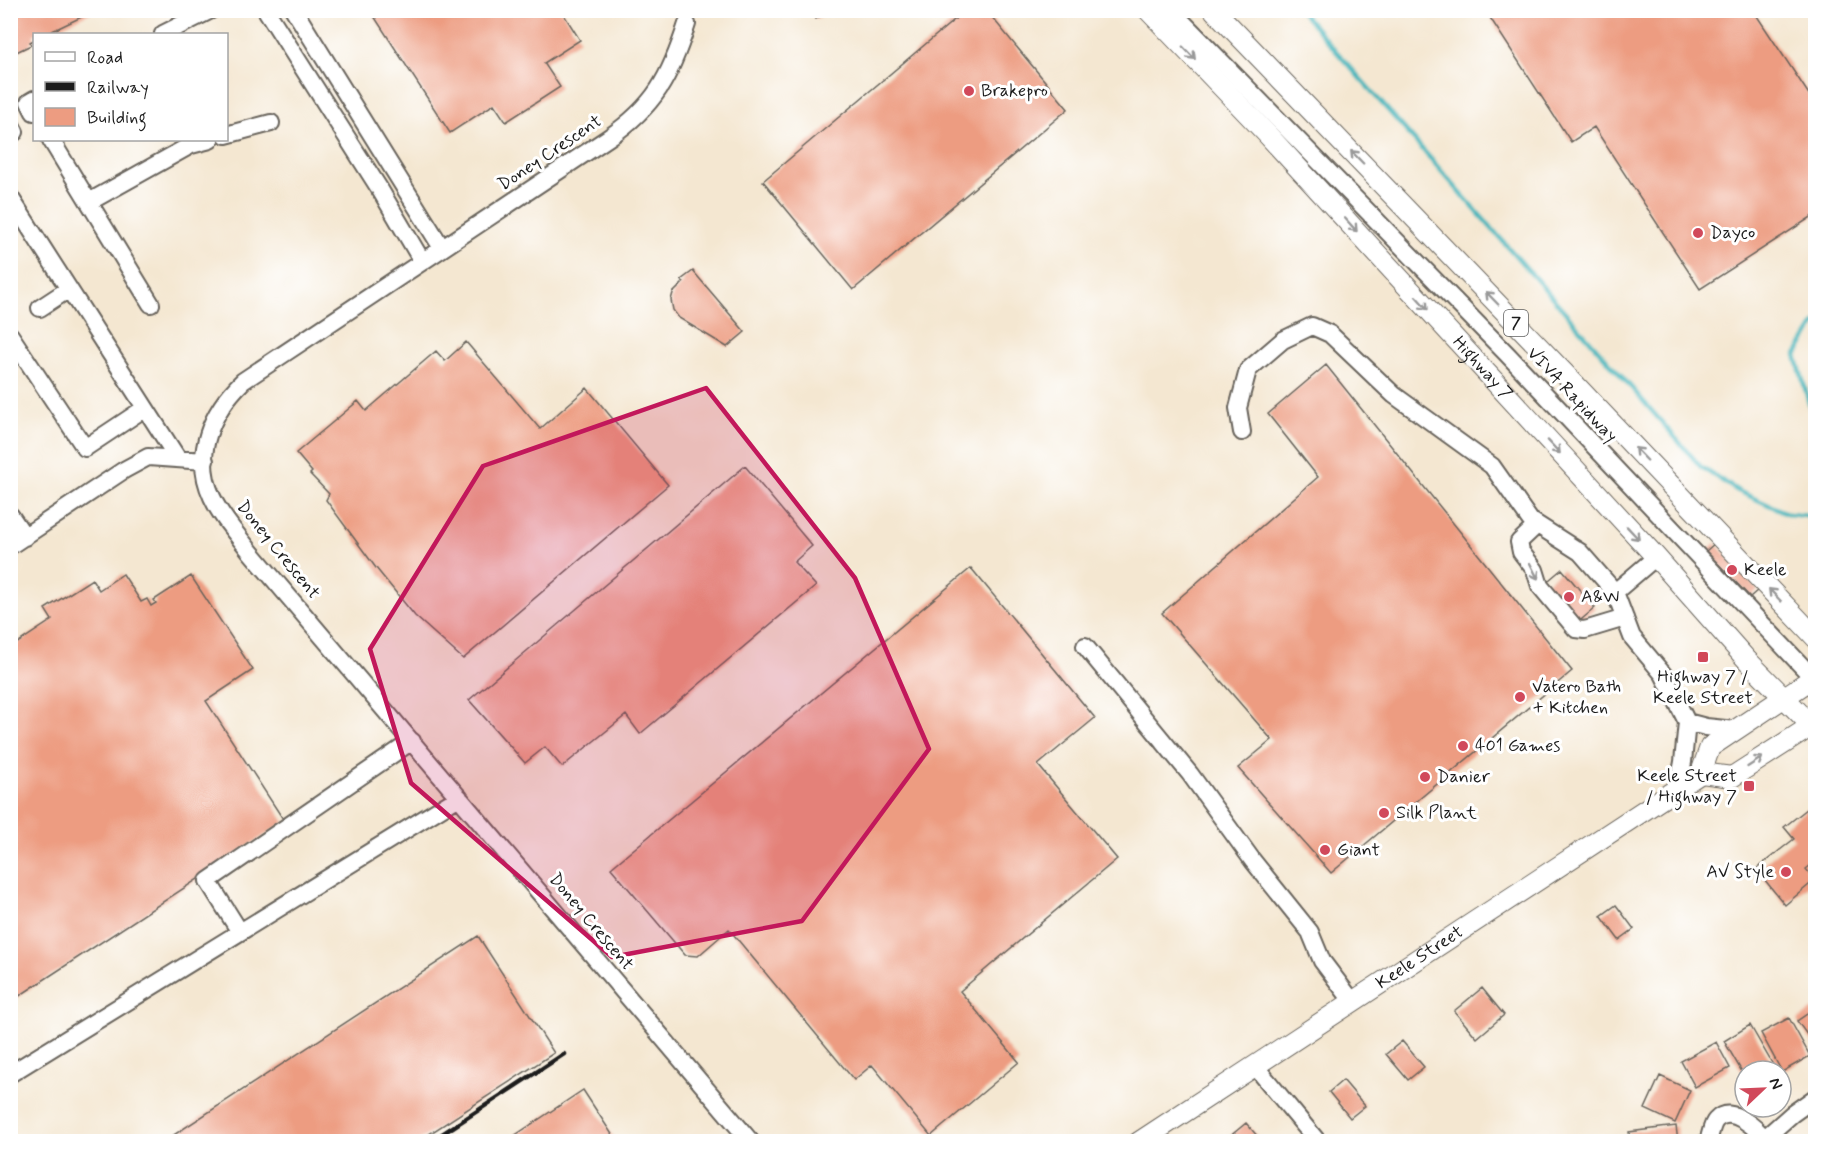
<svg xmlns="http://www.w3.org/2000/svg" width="1826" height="1152" font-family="Mynerve,sans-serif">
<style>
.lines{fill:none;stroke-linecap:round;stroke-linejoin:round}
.stream{stroke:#45b5bb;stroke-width:4.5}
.building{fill:#ed9c81}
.minor-casing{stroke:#68635b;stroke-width:20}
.major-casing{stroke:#68635b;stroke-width:22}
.minor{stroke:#fff;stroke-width:16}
.major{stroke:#fff;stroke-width:20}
.rail{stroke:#1c1c1c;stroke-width:4.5}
.oneway{stroke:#999}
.marked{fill:#c2185b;fill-opacity:0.2;stroke:#c2185b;stroke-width:4.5;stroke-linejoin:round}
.poi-dot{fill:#d1495b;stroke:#fff;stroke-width:2}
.labels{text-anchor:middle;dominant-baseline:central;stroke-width:6;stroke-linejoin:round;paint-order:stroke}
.shield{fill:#fff;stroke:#606060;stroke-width:1.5}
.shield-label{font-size:16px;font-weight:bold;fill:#1c1c1c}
.poi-label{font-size:18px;fill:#1c1c1c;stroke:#fff;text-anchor:start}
.street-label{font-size:18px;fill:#1c1c1c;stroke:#fff}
</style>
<rect width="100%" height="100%" fill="#fff"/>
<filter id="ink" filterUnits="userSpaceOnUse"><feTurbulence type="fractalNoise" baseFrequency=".0167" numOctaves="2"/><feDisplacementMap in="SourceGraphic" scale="12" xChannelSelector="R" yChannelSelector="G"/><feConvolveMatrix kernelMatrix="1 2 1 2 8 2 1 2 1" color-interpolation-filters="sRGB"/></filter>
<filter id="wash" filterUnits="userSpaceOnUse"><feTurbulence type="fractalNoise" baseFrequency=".008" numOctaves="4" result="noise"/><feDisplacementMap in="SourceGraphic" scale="24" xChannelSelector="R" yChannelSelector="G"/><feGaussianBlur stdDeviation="1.35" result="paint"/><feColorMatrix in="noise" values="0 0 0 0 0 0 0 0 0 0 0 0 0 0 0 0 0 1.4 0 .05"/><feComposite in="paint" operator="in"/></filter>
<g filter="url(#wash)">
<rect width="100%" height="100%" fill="#f4e7d1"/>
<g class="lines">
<!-- stream -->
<path class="stream" d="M 1300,10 L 1701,467 L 1738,491 L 1789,514 L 1816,517
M 1816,323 L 1796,355 L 1813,418 L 1811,452 L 1816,460"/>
</g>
<g id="blocks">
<!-- building -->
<path class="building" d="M 10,10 L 96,10 L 46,34 L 34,34 L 34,40 L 30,42 L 31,45 L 10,55 Z
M 370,10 L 561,10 L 580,40 L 544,63 L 560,87 L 506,122 L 494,104 L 450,133 Z
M 811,10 L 829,10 L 816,19 Z
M 966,10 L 986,10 L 1068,109 L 853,290 L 763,181 Z
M 1485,10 L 1753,10 L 1816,105 L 1816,214 L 1700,289 L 1594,127 L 1571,142 Z
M 693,271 L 745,332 L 727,347 L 679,318 L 673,310 L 671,300 L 673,293 L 684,282 L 681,280 Z
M 466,342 L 540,429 L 587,388 L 668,485 L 463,659 L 415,616 L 376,568 L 326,500 L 329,494 L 310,474 L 312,472 L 296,453 L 358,401 L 366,411 L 436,351 L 445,361 Z
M 1326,365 L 1572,671 L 1331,873 L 1238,768 L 1272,740 L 1162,613 L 1318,477 L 1268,414 Z
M 745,466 L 812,546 L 794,562 L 816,586 L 640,734 L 626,715 L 562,767 L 545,747 L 525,763 L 469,700 Z
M 1715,543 L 1758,590 L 1750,597 L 1706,551 Z
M 971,568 L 1095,718 L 1038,765 L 1117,859 L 960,991 L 1019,1062 L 931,1136 L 872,1065 L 854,1080 L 729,929 L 698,956 L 685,955 L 611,868 Z
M 1562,569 L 1595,608 L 1576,624 L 1543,585 Z
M 123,574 L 141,602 L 147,599 L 151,606 L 156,603 L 154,600 L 191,576 L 253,670 L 206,701 L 285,822 L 10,1002 L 10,648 L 52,620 L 45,609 L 92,579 L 99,590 Z
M 1812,805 L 1816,810 L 1814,818 L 1816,819 L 1816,861 L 1806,869 L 1815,880 L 1785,905 L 1756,869 L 1794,839 L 1784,827 Z
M 1616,905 L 1634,929 L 1619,940 L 1601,916 Z
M 478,936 L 554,1053 L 417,1142 L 163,1142 Z
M 1482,988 L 1504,1015 L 1477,1038 L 1454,1011 Z
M 1816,1008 L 1816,1047 L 1797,1021 Z
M 1789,1018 L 1810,1056 L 1782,1072 L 1761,1033 Z
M 1750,1025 L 1773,1065 L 1762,1071 L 1745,1071 L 1745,1077 L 1724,1041 Z
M 1402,1041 L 1424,1067 L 1408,1080 L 1386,1054 Z
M 1716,1042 L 1730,1068 L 1695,1087 L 1681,1061 Z
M 1660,1076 L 1690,1090 L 1675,1123 L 1645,1109 Z
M 1343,1080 L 1365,1106 L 1350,1118 L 1329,1092 Z
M 583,1090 L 617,1142 L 505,1142 Z
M 1246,1123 L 1259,1138 L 1255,1142 L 1223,1142 Z
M 1676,1126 L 1678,1142 L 1630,1142 L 1629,1132 Z"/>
</g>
</g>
<g filter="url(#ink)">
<use href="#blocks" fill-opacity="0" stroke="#68635b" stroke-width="1.5"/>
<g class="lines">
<defs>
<path id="minor" d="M 266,10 L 379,188 L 422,261
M 294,10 L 442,248
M 1171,10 L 1507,354 L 1816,681
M 687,24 C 670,77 655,106 608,138 L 243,381 C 212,411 192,454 212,497 C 221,517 236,533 249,550 L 751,1142
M 163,34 L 211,10
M 34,99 L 29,102 L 34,112
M 10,123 L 15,132 L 10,134
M 226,135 L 271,123
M 51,140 L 151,304
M 10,197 L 178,459
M 89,202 L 191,145 L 210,140
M 40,308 L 69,289
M 10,335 L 85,448 L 145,408
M 1242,432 L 1238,408 L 1248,370 L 1283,340 L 1312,326 L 1330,334 L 1394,395 L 1492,466 L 1530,520 L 1580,552 L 1615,592
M 10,515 L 25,537
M 1537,525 L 1519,542 L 1521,552 L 1535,570 L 1540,586 L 1576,629 L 1585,630 L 1625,618
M 10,546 L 124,470 L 148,457 L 205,461
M 1656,557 L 1615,592 L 1632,637 L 1663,674 L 1687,722 L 1683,762 L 1678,788
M 1085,646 L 1190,774 L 1253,861 L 1310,932 L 1322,961 L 1353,1002
M 1687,722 L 1706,727 L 1735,730
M 240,932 L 208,881 L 412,741
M 1255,1066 L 1318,1142
M 10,1074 L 459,797
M 1765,1138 L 1792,1114 L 1816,1097
M 1711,1142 L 1709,1138 C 1711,1132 1712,1124 1716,1120 C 1731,1103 1758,1130 1768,1142"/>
<g id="major">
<path id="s1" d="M 1148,10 L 1266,133 L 1656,557 L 1747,660 L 1816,730"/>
<path d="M 1214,10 L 1564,373 L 1816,638"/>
<path d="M 1701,773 L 1732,777 L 1816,723"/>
<path id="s2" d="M 1139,1142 L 1701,773 L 1710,747 L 1816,676"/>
</g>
</defs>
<!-- minor casing -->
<use href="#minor" class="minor-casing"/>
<!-- major casing -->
<use href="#major" class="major-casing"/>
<!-- minor -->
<use href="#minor" class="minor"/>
<!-- major -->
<use href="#major" class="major"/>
<!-- rail -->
<path class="rail" d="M 430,1142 L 564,1054"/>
</g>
<!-- one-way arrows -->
<defs><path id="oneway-shaft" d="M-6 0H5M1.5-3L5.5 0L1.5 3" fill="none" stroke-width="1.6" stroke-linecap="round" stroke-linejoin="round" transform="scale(1.5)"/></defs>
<g class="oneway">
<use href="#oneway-shaft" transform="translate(1189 53) rotate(46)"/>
<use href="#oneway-shaft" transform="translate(1357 157) rotate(-134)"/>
<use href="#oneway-shaft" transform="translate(1351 225) rotate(48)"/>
<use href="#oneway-shaft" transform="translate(1492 298) rotate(-134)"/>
<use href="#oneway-shaft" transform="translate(1422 303) rotate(48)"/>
<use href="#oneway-shaft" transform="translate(1554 447) rotate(47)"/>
<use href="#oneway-shaft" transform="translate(1641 454) rotate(-134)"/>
<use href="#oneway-shaft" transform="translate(1633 533) rotate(47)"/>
<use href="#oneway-shaft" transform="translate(1534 571) rotate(63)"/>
<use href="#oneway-shaft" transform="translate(1775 595) rotate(-134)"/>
<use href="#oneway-shaft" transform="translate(1755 762) rotate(-33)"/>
</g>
</g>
<!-- marked area -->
<path class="marked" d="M 706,388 L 855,578 L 929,749 L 802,921 L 612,957 L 411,783 L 370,649 L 483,466 Z"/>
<!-- markers -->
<g class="poi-dot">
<circle cx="969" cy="91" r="6"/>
<circle cx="1698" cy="233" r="6"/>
<circle cx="1732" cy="570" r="6"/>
<circle cx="1569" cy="597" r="6"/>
<rect x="1697" y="651" width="12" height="12" rx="3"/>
<circle cx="1520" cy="697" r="6"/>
<circle cx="1463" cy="746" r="6"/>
<circle cx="1425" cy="777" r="6"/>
<rect x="1743" y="780" width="12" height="12" rx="3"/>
<circle cx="1384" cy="813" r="6"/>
<circle cx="1325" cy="850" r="6"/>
<circle cx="1786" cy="872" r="6"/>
</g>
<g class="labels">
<!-- shield labels -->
<rect class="shield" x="1504" y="310" width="24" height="26" rx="4.5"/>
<g class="shield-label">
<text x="1516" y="323">7</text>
</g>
<!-- poi labels -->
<g class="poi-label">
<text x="981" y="91">Brakepro</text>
<text x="1710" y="233">Dayco</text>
<text x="1744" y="570">Keele</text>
<text x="1581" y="597">A&amp;W</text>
<text x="1703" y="677" text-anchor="middle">Highway 7 /<tspan x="1703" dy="21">Keele Street</tspan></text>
<text x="1532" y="687">Vatero Bath<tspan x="1532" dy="21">+ Kitchen</tspan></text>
<text x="1475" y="746">401 Games</text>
<text x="1737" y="776" text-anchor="end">Keele Street<tspan x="1737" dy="21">/ Highway 7</tspan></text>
<text x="1437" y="777">Danier</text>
<text x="1396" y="813">Silk Plant</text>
<text x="1337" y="850">Giant</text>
<text x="1774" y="872" text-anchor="end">AV Style</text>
</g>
<!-- street labels -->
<g class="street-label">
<text transform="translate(550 153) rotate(-34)">Doney Crescent</text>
<text stroke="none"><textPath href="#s1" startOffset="490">Highway 7</textPath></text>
<text transform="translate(1572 395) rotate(47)">VIVA Rapidway</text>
<text transform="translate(278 550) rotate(51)">Doney Crescent</text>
<text transform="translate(591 922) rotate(50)">Doney Crescent</text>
<text stroke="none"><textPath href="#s2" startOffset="336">Keele Street</textPath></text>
</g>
</g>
<!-- margin -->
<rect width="1826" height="1152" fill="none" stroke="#fff" stroke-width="36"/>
<!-- legend -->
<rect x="33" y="33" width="195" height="108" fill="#ffffff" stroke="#a4a4a4" stroke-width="1.5"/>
<rect x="45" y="52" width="30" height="9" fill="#ffffff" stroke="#a4a4a4" stroke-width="1.5"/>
<text x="87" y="63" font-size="18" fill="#1c1c1c">Road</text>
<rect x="45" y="82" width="30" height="9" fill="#1c1c1c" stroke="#a4a4a4" stroke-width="1.5"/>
<text x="87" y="93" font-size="18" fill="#1c1c1c">Railway</text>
<rect x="45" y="108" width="30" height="18" fill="#ed9c81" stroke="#a4a4a4" stroke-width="1.5"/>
<text x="87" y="123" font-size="18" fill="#1c1c1c">Building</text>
<!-- north arrow -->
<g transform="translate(1763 1089) rotate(67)"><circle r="28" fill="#ffffff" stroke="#a4a4a4" stroke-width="1.5"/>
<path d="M0-4.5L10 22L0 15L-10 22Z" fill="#d1495b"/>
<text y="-9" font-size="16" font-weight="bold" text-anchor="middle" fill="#1c1c1c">N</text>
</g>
</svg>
